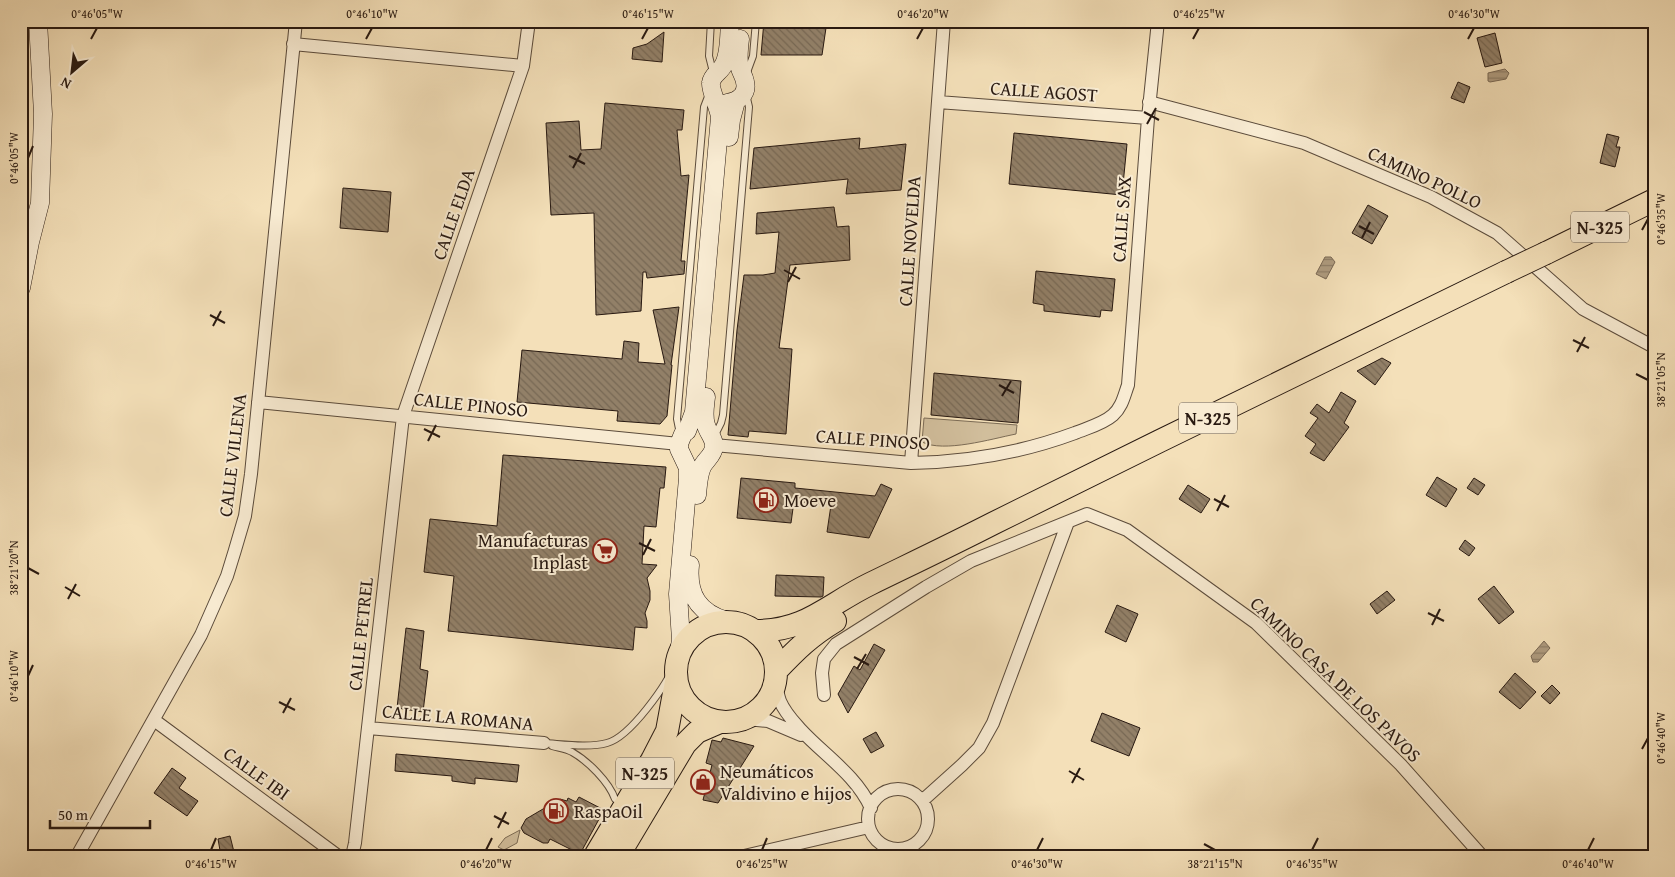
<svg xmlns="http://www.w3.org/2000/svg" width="1675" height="877" font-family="'Gentium Book Plus',serif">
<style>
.green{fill:#d1be9c;stroke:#7c6c56}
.water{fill:url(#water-rules);stroke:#796854}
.building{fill:url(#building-back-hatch);stroke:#281911}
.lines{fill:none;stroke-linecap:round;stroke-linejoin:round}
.lane-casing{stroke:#5b4b3b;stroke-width:8}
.street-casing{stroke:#5b4b3b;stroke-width:14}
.secondary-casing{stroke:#281911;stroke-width:19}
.highway-casing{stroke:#281911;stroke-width:24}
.lane{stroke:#f8ebd2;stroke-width:6}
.street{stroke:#f8ebd2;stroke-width:12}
.secondary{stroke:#f8ebd2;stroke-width:18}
.highway{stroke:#f4e0b9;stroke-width:22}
.highway-bridge-casing{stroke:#281911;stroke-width:24;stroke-linecap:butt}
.highway-bridge{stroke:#f4e0b9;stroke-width:22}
.ticks{fill:none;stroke:#281911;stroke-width:2}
.labels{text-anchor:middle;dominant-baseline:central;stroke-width:4;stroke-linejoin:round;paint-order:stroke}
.shield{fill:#f8ebd2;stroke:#66584b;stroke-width:1}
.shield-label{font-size:18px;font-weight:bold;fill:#281911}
.street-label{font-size:19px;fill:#281911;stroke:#f8ebd2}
.poi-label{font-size:19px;fill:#281911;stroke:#f8ebd2;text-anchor:start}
.neatline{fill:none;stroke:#281911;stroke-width:2}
.ticks-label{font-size:12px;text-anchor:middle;fill:#281911}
</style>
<defs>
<pattern id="water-rules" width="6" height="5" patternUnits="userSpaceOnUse" patternTransform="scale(1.25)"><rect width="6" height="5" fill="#af9c80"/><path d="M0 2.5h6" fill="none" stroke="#8e7e67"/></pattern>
<pattern id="building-back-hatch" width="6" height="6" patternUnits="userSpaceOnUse" patternTransform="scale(1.25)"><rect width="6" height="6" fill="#928068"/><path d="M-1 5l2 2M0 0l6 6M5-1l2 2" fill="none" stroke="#776854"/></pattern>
</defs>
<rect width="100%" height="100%" fill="#f4e0b9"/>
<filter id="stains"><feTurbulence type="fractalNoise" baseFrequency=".004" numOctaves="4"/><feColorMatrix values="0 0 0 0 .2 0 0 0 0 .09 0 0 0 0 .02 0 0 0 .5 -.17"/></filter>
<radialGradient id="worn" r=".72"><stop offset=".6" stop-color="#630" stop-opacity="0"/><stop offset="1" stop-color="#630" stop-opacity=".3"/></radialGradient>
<!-- green -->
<path class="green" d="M 924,418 L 1017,425 L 1016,434 C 991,439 944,453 922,442 Z
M 520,830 L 517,843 L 504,850 L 498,847 L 505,838 Z"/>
<!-- water -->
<path class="water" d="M 1505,69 L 1509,73 L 1506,79 L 1490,82 L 1488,81 L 1488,73 Z
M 1325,257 L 1331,257 L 1335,262 L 1326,279 L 1316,274 Z
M 1544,641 L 1550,648 L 1538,662 L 1533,662 L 1531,656 Z"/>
<!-- building -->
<path class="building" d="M 764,21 L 827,21 L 822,55 L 761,55 Z
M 664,32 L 662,62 L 632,59 L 633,48 L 647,44 Z
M 1495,33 L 1502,63 L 1485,67 L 1477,38 Z
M 1458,82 L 1470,87 L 1464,103 L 1451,98 Z
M 605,103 L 684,110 L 682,130 L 677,130 L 681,176 L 689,175 L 681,261 L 685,261 L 684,274 L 647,278 L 646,272 L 643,272 L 641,311 L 596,315 L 594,213 L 551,215 L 546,123 L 579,121 L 581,150 L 601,149 Z
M 1014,133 L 1127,144 L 1122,195 L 1009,184 Z
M 1607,134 L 1619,137 L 1616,147 L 1620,147 L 1615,167 L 1600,163 Z
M 860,138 L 859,149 L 906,144 L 901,190 L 846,194 L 848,179 L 750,189 L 754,148 Z
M 343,188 L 391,192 L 388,232 L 340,228 Z
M 1368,205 L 1388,216 L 1372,244 L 1352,233 Z
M 834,207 L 837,227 L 849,226 L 850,260 L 790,265 L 779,348 L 792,349 L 786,434 L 749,431 L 748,437 L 728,435 L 737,330 L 744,275 L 763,275 L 775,273 L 779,232 L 756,234 L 757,213 Z
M 1036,271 L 1115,279 L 1112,311 L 1101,310 L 1100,317 L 1044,311 L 1044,305 L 1033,303 Z
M 679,307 L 671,365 L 672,365 L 667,416 L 660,424 L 617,421 L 618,411 L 517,402 L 522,350 L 622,359 L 624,341 L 639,343 L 638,362 L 665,364 L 653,310 Z
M 1382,358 L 1391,363 L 1375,385 L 1357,371 Z
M 934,373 L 1021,381 L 1018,423 L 931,415 Z
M 1341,392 L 1356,401 L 1344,423 L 1349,427 L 1324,461 L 1310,453 L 1316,444 L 1305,436 L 1318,418 L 1310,413 L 1317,404 L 1329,413 Z
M 503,455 L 666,467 L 664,488 L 660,488 L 656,527 L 644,526 L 642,564 L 657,565 L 647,578 L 650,591 L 650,600 L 645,613 L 647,621 L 647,628 L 635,627 L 633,650 L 448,631 L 454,576 L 424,572 L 430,519 L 497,526 Z
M 1437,477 L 1457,489 L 1446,507 L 1426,495 Z
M 741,478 L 795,483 L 795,488 L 875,496 L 881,484 L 892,489 L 869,538 L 827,532 L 831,505 L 794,501 L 791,523 L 737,518 Z
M 1474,478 L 1485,485 L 1478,495 L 1467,488 Z
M 1188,485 L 1210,499 L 1201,513 L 1179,499 Z
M 1465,540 L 1475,548 L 1469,556 L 1459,549 Z
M 776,575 L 824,577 L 823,596 L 821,597 L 775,596 Z
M 1494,586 L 1514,612 L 1499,624 L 1478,599 Z
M 1387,591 L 1395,600 L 1377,614 L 1370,604 Z
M 1117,605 L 1138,614 L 1126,642 L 1105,632 Z
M 406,628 L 424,631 L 420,669 L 428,671 L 423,712 L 397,708 Z
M 874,644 L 885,650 L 848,713 L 838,694 L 854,666 L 860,670 Z
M 1515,673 L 1536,692 L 1520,709 L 1499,692 Z
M 1552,685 L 1560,693 L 1550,704 L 1541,696 Z
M 1102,713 L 1140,728 L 1129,756 L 1091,741 Z
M 876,732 L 884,746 L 871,753 L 863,739 Z
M 723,738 L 754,746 L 718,803 L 703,800 L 712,765 L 706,763 L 712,740 L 721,742 Z
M 396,754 L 519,765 L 517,782 L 475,778 L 475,784 L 452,781 L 452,776 L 395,771 Z
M 172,768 L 186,778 L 179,788 L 198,801 L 187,816 L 154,793 Z
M 579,797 L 604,810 L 580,854 L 550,839 L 548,843 L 543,843 L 524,833 L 521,828 L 526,819 L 560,799 L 567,801 L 568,798 L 576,802 Z
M 230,836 L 235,856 L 221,856 L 218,839 Z"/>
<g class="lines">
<defs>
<path id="lane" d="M 711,21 L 709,56 L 713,72
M 746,75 L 753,56 L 756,21
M 680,434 L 677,419 L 704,107 L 709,94
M 714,437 L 721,423 L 723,415 L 749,107 L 746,94
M 544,743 C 562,744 589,748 607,743 C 630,737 668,684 676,661
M 552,746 C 559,748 566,749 572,752 C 588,761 609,782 615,799"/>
<path id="street" d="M 293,44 L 523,66
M 938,102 L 1148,118
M 1149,102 L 1304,143 L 1431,197 L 1497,233 L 1583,309 L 1654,347
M 258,402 L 679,444
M 714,445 L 911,463 C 969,462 1021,453 1075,433 C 1087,428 1103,424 1113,415 C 1122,407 1124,396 1128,385 L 1148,118 L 1158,21
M 911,463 L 944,21
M 775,682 C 777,689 778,696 780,701 C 785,713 793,721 801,730 C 824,755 856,775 871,808
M 824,695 L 822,673 L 824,659 L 836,644 L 926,587 L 971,561 L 1087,514 L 1127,530 L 1256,623 L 1401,765 L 1482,856
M 747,719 L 768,721 L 801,735
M 154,720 L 338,856
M 368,728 L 544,743
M868 819a30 30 0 1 1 60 0a30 30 0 1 1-60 0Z
M 922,801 L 962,765 L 979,748 L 993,723 L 1068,522
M 77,856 L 201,635 L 227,576 L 235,550 L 245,516 L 251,474 L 296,21
M 352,856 L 355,843 L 403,416 L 523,66 L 529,21
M 744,856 L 869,827"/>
<path id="secondary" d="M 727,103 C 738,102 748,94 745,82 C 744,75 739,70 739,63 C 738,55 739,47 740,39
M 729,137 L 731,120 L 736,101
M 21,288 L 30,242 L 40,203 L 43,114 L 38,21
M 697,495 C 698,486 698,476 702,467 C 705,460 713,456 714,447 C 715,439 708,433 706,425 C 703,416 705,406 706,397
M 690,565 C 687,595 699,613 727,621
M 679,652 L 681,640 L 678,594 L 688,478 L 688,468 L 679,449 L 679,444 L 683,434 L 687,431 L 694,412 L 720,117 C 719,108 710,90 711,83 C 712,74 721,72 724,64 C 730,52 729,34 730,21"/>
<path id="highway" d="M 1546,253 L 1654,200
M676 672a50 50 0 1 1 100 0a50 50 0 1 1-100 0Z
M 756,631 C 806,631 827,605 870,584 C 911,564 953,544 994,523 C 1164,438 1335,356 1506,272
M 776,671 C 796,650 810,636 835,621
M 595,856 L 652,760 L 667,731 L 676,682
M 618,856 L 685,744 L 697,732 L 720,722"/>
</defs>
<!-- lane casing -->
<use href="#lane" class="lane-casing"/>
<!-- street casing -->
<use href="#street" class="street-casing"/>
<!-- secondary casing -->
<use href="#secondary" class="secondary-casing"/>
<!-- highway casing -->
<use href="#highway" class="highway-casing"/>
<!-- lane -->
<use href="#lane" class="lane"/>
<!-- street -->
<use href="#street" class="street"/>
<!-- secondary -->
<use href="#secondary" class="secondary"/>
<!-- highway -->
<use href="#highway" class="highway"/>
<defs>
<path id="highway-bridge" d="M 1506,272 L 1546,253"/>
</defs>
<!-- highway-bridge casing -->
<use href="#highway-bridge" class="highway-bridge-casing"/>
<!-- highway-bridge -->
<use href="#highway-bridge" class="highway-bridge"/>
</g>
<!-- ticks -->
<path class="ticks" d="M 91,39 L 97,28M 366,39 L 372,28M 642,39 L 648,28M 917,39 L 923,28M 1193,39 L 1199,28M 1468,39 L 1474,28M 1144,112 L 1159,120M 1147,124 L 1156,108M 569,156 L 585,164M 28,158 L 33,146M 573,168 L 581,153M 1359,226 L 1374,234M 1642,230 L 1648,219M 1362,238 L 1370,222M 784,270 L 800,279M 788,282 L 796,267M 210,315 L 225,323M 213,326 L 221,311M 1573,340 L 1589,348M 1577,352 L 1585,337M 1636,374 L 1648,380M 999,385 L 1014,393M 1002,396 L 1011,381M 424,429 L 440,437M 428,441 L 436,425M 1214,499 L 1229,507M 1217,511 L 1225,495M 639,543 L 655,551M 643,555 L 651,539M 28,568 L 39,574M 65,587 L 80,596M 68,599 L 76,584M 1428,613 L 1444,621M 1432,625 L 1440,609M 854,657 L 869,665M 857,669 L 866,654M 28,676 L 33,665M 279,702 L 295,710M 283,713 L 291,698M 1642,749 L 1648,738M 1069,771 L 1084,780M 1072,783 L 1080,768M 494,816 L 509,824M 498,828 L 506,812M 1204,844 L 1215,850M 211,850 L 216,838M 486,850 L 492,838M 762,850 L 767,838M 1037,850 L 1043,838M 1312,850 L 1318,838M 1588,850 L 1594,838"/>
<!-- icons -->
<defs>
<symbol id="fuel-ring" viewBox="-11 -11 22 22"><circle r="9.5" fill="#f8ebd2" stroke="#8f2418" stroke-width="1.5"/><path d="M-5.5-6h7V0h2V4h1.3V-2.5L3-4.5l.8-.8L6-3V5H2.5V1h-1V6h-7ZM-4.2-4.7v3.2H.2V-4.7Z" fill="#8f2418"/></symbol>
<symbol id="supermarket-ring" viewBox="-11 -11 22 22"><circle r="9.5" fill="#f8ebd2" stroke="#8f2418" stroke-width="1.5"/><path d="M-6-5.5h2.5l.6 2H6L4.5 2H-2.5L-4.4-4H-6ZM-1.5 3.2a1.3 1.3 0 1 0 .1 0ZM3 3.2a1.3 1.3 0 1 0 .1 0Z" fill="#8f2418"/></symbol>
<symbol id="shop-ring" viewBox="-11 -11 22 22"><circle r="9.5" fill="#f8ebd2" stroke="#8f2418" stroke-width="1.5"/><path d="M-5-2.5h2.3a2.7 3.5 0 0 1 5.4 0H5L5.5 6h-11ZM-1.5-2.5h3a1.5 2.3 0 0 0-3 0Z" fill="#8f2418"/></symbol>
</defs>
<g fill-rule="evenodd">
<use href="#fuel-ring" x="752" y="486" width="28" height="28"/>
<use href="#supermarket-ring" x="591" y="537" width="28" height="28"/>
<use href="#shop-ring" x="689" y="768" width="28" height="28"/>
<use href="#fuel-ring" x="542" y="797" width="28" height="28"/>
</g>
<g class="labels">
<!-- shield labels -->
<g class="shield">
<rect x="1571" y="211.5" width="58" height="31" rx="4"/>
<rect x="1179" y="402.5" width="58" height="31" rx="4"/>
<rect x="616" y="757.5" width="58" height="31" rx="4"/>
</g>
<g class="shield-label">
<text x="1600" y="227">N-325</text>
<text x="1208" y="418">N-325</text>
<text x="645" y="773">N-325</text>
</g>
<!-- street labels -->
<g class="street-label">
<text transform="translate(1044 91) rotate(4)">CALLE AGOST</text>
<text transform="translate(1425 177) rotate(25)">CAMINO POLLO</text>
<text transform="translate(453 214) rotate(-71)">CALLE ELDA</text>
<text transform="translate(1121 219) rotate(-86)">CALLE SAX</text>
<text transform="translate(909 241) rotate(-86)">CALLE NOVELDA</text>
<text transform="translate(471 404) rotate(6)">CALLE PINOSO</text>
<text transform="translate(873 439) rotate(4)">CALLE PINOSO</text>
<text transform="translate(232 455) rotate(-83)">CALLE VILLENA</text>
<text transform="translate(360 634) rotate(-84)">CALLE PETREL</text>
<text transform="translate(1336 679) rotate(44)">CAMINO CASA DE LOS PAVOS</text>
<text transform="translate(458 717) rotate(5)">CALLE LA ROMANA</text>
<text transform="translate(257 773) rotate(36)">CALLE IBI</text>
</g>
<!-- poi labels -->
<g class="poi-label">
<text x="784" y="500">Moeve</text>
<text x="588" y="540" text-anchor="end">Manufacturas<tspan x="588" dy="22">Inplast</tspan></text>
<text x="720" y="771">Neumáticos<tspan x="720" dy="22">Valdivino e hijos</tspan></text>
<text x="574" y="811">RaspaOil</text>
</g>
</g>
<!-- margin -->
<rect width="1675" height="877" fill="none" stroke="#f4e0b9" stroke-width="55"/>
<!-- north arrow -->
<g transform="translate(72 72) rotate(208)" stroke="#f8ebd2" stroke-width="4" paint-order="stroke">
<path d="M0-4L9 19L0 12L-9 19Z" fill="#281911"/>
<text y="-8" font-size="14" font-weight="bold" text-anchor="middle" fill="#281911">N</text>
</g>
<!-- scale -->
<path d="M50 820v8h100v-8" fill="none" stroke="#281911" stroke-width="2.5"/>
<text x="58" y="820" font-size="15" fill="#281911" stroke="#f8ebd2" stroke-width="4" paint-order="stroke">50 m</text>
<rect x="28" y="28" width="1620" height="822" class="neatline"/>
<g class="ticks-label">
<text x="97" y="18">0°46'05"W</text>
<text x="372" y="18">0°46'10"W</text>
<text x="648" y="18">0°46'15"W</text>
<text x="923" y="18">0°46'20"W</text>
<text x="1199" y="18">0°46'25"W</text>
<text x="1474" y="18">0°46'30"W</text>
<text transform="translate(14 158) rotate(-90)" y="4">0°46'05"W</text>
<text transform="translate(1661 219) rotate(-90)" y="4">0°46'35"W</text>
<text transform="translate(1661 380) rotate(-90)" y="4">38°21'05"N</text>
<text transform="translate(14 568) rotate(-90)" y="4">38°21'20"N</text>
<text transform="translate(14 676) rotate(-90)" y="4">0°46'10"W</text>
<text transform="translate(1661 738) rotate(-90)" y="4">0°46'40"W</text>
<text x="211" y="868">0°46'15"W</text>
<text x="486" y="868">0°46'20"W</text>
<text x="762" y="868">0°46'25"W</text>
<text x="1037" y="868">0°46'30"W</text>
<text x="1215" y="868">38°21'15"N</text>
<text x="1312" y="868">0°46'35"W</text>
<text x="1588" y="868">0°46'40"W</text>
</g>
<rect width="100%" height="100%" filter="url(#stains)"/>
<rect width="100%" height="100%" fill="url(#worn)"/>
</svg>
